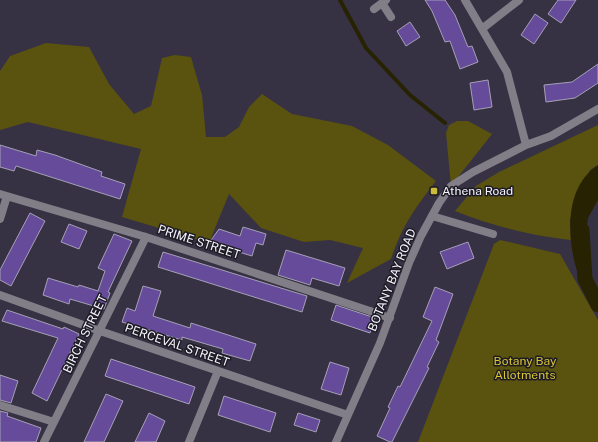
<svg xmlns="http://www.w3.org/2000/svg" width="598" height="442" font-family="'Public Sans',sans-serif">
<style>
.green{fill:#5a520f}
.water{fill:#272201}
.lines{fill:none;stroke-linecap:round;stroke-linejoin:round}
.stream{stroke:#272201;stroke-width:4}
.canal{stroke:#272201;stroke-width:15}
.building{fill:#664b9b;stroke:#a5a0b5}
.service{stroke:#817e87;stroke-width:8}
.pedestrian{stroke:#817e87;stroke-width:8}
.minor{stroke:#817e87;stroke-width:8}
.poi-dot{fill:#caba39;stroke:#1d1b23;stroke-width:1.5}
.labels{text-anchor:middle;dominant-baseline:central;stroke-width:3;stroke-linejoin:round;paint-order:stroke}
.poi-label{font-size:12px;fill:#f5f3fe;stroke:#1d1b23;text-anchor:start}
.street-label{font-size:12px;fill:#f5f3fe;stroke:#1d1b23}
.park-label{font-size:12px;fill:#d8c635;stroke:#1d1b23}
</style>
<rect width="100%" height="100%" fill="#363243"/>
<!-- green -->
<path class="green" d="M 46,43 L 89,47 L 109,84 L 134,114 L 151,106 L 162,58 L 175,55 L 191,57 L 202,95 L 206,137 L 225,137 L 239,127 L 249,107 L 262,94 L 292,114 L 352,126 L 388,145 L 436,181 C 415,208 402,226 391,259 L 347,283 L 363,248 L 330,240 L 304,242 L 261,228 L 229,194 L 209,243 L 122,217 L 141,149 L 28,122 L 0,130 L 0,71 L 10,56 Z
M 457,121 L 468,121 L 492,134 L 451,186 L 446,133 L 449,125 Z
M 598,125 L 598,165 L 590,170 L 570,220 L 571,240 C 531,236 493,226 455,211 L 476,186 L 499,172 Z
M 500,240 L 560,254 L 598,320 L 598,442 L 418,442 L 494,244 Z"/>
<!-- water -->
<path class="water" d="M 598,165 L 598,200 L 588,218 L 583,254 L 593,284 L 598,291 L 598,311 C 588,294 576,275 573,255 C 567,223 569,184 598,165 Z"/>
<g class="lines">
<!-- stream -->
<path class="stream" d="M 340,0 L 366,48 L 410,95 L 445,123"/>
<!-- canal -->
<path class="canal" d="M 582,230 L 585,279 L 598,305"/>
</g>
<!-- building -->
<path class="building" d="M 425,0 L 445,0 L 455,15 L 468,47 L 472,46 L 478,62 L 460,69 L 450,41 L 445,42 L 432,11 Z
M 558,0 L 576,0 L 561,23 L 548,14 Z
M 535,14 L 548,23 L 534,44 L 521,35 Z
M 410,22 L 420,37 L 406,46 L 397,31 Z
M 598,64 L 598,83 L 575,98 L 546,102 L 544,85 L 572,82 Z
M 488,80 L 492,107 L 474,110 L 470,83 Z
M 0,145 L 36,156 L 37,150 L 55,155 L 102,172 L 101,176 L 125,184 L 120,199 L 16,166 L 14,171 L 0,167 Z
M 30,213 L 45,221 L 11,286 L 0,280 L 0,270 Z
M 69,224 L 87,231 L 79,249 L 61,242 Z
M 243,227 L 266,234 L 263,245 L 256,243 L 252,256 L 209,243 L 219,229 L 240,236 Z
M 114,234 L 132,241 L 108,292 L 110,293 L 104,309 L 70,299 L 69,304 L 43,295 L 48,278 L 78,287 L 79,285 L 98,291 L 105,271 L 98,268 Z
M 468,242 L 474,258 L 447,269 L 440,252 Z
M 286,250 L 345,268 L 339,286 L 312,278 L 310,285 L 278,275 Z
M 163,252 L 307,296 L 302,312 L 158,267 Z
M 143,286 L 161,291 L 153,316 L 190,328 L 191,323 L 256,344 L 250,361 L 222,353 L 223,349 L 182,337 L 182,340 L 122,322 L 127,308 L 135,311 Z
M 435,287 L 453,294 L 436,340 L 439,342 L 427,367 L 429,368 L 392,442 L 390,442 L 377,436 L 390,408 L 388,407 L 398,386 L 400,387 L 432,321 L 423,317 Z
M 336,305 L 375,318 L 370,333 L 331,320 Z
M 7,310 L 63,329 L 64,327 L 79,334 L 47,401 L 32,393 L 58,338 L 2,321 Z
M 111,359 L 195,387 L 189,404 L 105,376 Z
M 330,362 L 349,368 L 341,395 L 321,389 Z
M 0,375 L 18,381 L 11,403 L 0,400 Z
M 106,394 L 123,401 L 104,442 L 84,442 Z
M 224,396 L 276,413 L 270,432 L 218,415 Z
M 0,411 L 8,413 L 7,416 L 41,428 L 36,442 L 0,442 Z
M 149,413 L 165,421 L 156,442 L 135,442 Z
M 298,413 L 320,420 L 316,432 L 294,425 Z"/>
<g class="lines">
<!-- service -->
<path class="service" d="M 432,216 L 493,234"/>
<!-- pedestrian -->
<path class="pedestrian" d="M 370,311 L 390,318"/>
<!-- minor -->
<path class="minor" d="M 465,0 L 507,72 L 526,145
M 382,3 L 391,17
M 374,9 L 386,0
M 483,28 L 519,0
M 0,194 L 146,237 L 370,311
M 0,219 L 7,196
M 0,295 L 100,331 L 348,415
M 0,405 L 54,422
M 44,442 L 146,237
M 189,442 L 218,371
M 336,442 L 380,343 L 409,263 L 421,236 L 439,203 L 451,186 L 473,172 L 526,145 L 551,136 L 598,109"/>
</g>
<!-- markers -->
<rect class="poi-dot" x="430" y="187" width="8" height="8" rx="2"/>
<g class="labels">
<!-- poi labels -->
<g class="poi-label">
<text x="442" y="191">Athena Road</text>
</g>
<!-- street labels -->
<g class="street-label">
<text transform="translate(199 242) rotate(18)">PRIME STREET</text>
<text transform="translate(392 280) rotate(-68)">BOTANY BAY ROAD</text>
<text transform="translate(85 334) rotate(-64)">BIRCH STREET</text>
<text transform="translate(177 345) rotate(19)">PERCEVAL STREET</text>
</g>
<!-- park labels -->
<g class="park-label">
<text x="525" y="361">Botany Bay<tspan x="525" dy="14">Allotments</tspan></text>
</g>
</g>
</svg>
